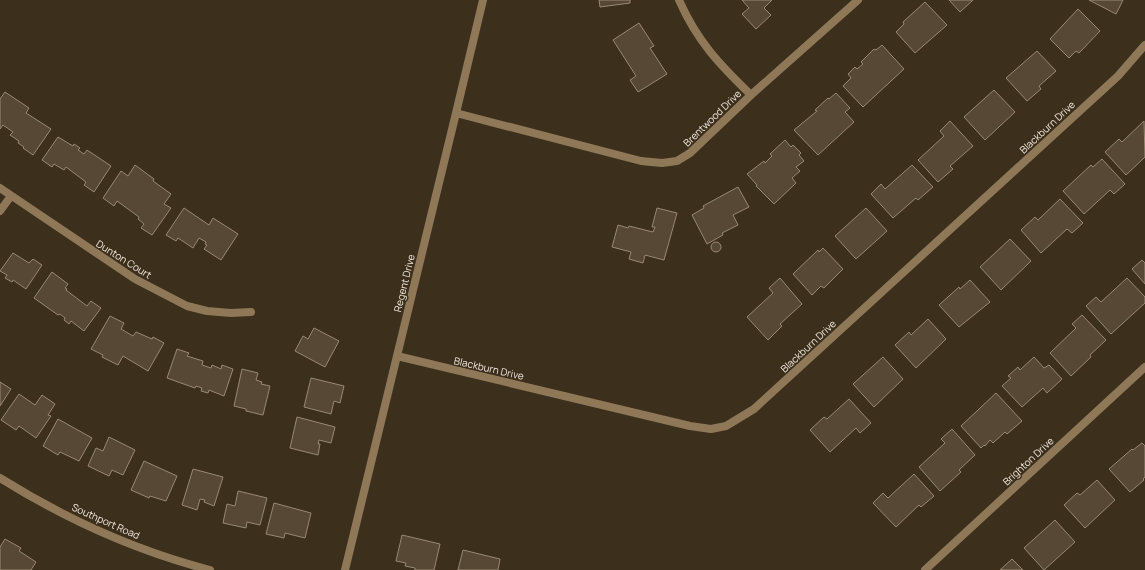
<svg xmlns="http://www.w3.org/2000/svg" width="1145" height="570" font-family="Manrope,sans-serif">
<style>
.building{fill:#564834;stroke:#998973}
.lines{fill:none;stroke-linecap:round;stroke-linejoin:round}
.street{stroke:#8e7857;stroke-width:8}
.labels{text-anchor:middle;dominant-baseline:central;stroke-width:3;stroke-linejoin:round;paint-order:stroke}
.street-label{font-size:10px;fill:#f1e8dc;stroke:#3c2f1c}
</style>
<rect width="100%" height="100%" fill="#3c2f1c"/>
<!-- building -->
<path class="building" d="M 599,0 L 630,0 L 630,3 L 600,7 Z
M 742,0 L 772,0 L 764,8 L 771,15 L 756,29 L 742,14 L 749,8 Z
M 949,0 L 973,0 L 960,12 Z
M 1089,0 L 1123,0 L 1116,14 Z
M 925,2 L 947,25 L 915,53 L 896,32 L 904,24 L 903,22 Z
M 1078,9 L 1100,31 L 1079,53 L 1076,51 L 1069,58 L 1050,39 Z
M 639,23 L 654,46 L 650,48 L 667,74 L 638,92 L 630,80 L 636,76 L 613,40 Z
M 882,45 L 904,69 L 863,107 L 843,86 L 851,78 L 848,74 L 855,67 L 857,69 L 863,64 L 861,62 L 874,49 L 876,50 Z
M 1037,51 L 1056,71 L 1039,86 L 1041,89 L 1027,101 L 1006,78 Z
M 994,90 L 1015,112 L 985,140 L 964,117 Z
M 5,92 L 29,108 L 26,113 L 51,129 L 33,155 L 23,148 L 24,147 L 18,143 L 19,141 L 10,135 L 13,132 L 3,125 L 0,129 L 0,99 Z
M 836,93 L 850,108 L 845,112 L 854,122 L 818,155 L 794,130 L 817,111 L 815,110 L 828,98 L 829,99 Z
M 950,121 L 973,146 L 950,166 L 953,169 L 938,182 L 918,160 L 944,136 L 940,131 Z
M 1144,121 L 1145,157 L 1126,175 L 1105,152 L 1119,139 L 1122,142 Z
M 58,137 L 73,146 L 74,144 L 80,148 L 78,150 L 84,154 L 87,150 L 111,166 L 94,192 L 84,185 L 86,182 L 66,167 L 64,170 L 54,164 L 52,167 L 42,160 Z
M 785,140 L 791,147 L 793,145 L 801,153 L 799,155 L 804,161 L 796,167 L 800,171 L 792,178 L 796,183 L 774,204 L 756,186 L 757,185 L 747,174 L 764,161 L 765,163 L 772,156 L 770,154 Z
M 1102,159 L 1125,184 L 1114,194 L 1110,190 L 1084,214 L 1063,191 L 1091,165 L 1093,167 Z
M 135,165 L 154,179 L 153,181 L 171,194 L 164,204 L 171,208 L 152,235 L 141,228 L 144,224 L 138,219 L 139,217 L 117,201 L 114,206 L 103,198 L 121,171 L 128,176 Z
M 912,165 L 933,187 L 918,200 L 916,198 L 893,218 L 871,194 L 881,184 L 885,189 Z
M 738,187 L 749,207 L 733,215 L 738,225 L 722,233 L 723,235 L 707,244 L 692,215 L 704,208 L 703,206 Z
M 1060,199 L 1083,223 L 1072,233 L 1067,229 L 1041,253 L 1021,230 L 1035,217 L 1038,220 Z
M 184,208 L 209,225 L 213,218 L 238,234 L 221,260 L 204,249 L 207,245 L 205,244 L 206,242 L 199,238 L 193,248 L 178,238 L 176,241 L 166,235 Z
M 657,208 L 677,213 L 664,260 L 645,255 L 643,263 L 629,259 L 631,252 L 612,247 L 618,225 L 628,228 L 629,226 L 653,232 L 655,227 L 652,227 Z
M 866,208 L 887,231 L 856,259 L 835,236 Z
M 1010,239 L 1031,261 L 1001,290 L 980,267 Z
M711 247a5 5 0 1 1 10 0a5 5 0 1 1-10 0Z
M 823,248 L 843,269 L 824,288 L 821,286 L 812,295 L 793,274 L 818,250 L 819,252 Z
M 13,253 L 29,263 L 33,259 L 42,265 L 26,289 L 13,280 L 12,282 L 5,278 L 7,275 L 0,271 Z
M 1142,260 L 1145,263 L 1145,284 L 1132,269 Z
M 52,272 L 68,284 L 65,288 L 67,289 L 66,290 L 87,306 L 91,301 L 101,308 L 84,331 L 71,321 L 69,324 L 64,320 L 65,318 L 60,314 L 58,315 L 34,298 Z
M 780,278 L 802,304 L 780,324 L 782,326 L 768,340 L 747,317 L 773,293 L 769,288 Z
M 1127,278 L 1145,297 L 1145,303 L 1111,334 L 1086,306 L 1096,297 L 1101,302 Z
M 970,280 L 990,302 L 959,327 L 939,305 L 959,287 L 960,289 Z
M 1082,315 L 1106,340 L 1090,355 L 1091,357 L 1071,376 L 1050,353 L 1076,328 L 1072,324 Z
M 110,316 L 124,323 L 121,329 L 133,336 L 136,332 L 152,339 L 153,337 L 164,343 L 148,371 L 123,356 L 118,365 L 102,357 L 103,355 L 91,349 Z
M 928,319 L 946,339 L 916,368 L 895,345 L 909,332 L 911,335 Z
M 314,328 L 339,341 L 325,367 L 295,351 L 303,336 L 308,339 Z
M 177,349 L 189,353 L 187,356 L 203,361 L 202,365 L 211,368 L 212,365 L 221,369 L 222,365 L 233,369 L 224,396 L 209,390 L 208,393 L 201,391 L 202,388 L 196,386 L 195,388 L 167,378 Z
M 883,357 L 903,379 L 874,407 L 853,384 Z
M 1034,357 L 1044,368 L 1049,365 L 1062,379 L 1047,393 L 1043,388 L 1022,407 L 1002,386 L 1011,378 L 1008,376 L 1018,367 L 1020,370 Z
M 242,369 L 258,373 L 256,380 L 262,382 L 261,384 L 270,386 L 263,415 L 246,411 L 246,409 L 234,406 Z
M 311,378 L 344,386 L 340,403 L 334,401 L 331,414 L 304,407 Z
M 0,382 L 11,389 L 0,406 Z
M 996,393 L 1022,421 L 1007,434 L 1005,432 L 993,443 L 990,440 L 985,446 L 984,445 L 981,448 L 961,426 Z
M 19,394 L 35,405 L 42,395 L 55,404 L 48,415 L 51,416 L 36,438 L 19,426 L 16,430 L 1,420 Z
M 849,399 L 871,423 L 860,433 L 856,428 L 830,452 L 810,430 L 824,417 L 827,419 Z
M 297,417 L 335,427 L 331,443 L 319,440 L 318,444 L 320,444 L 318,455 L 290,448 Z
M 58,419 L 92,438 L 79,461 L 60,452 L 58,455 L 43,446 Z
M 952,429 L 975,455 L 959,470 L 961,472 L 940,491 L 919,467 L 945,443 L 941,439 Z
M 109,437 L 135,450 L 123,475 L 112,470 L 109,476 L 88,466 L 96,448 L 103,451 Z
M 1142,443 L 1145,446 L 1145,477 L 1143,479 L 1144,480 L 1130,492 L 1109,469 L 1132,449 L 1133,450 Z
M 144,461 L 177,476 L 166,501 L 150,496 L 149,498 L 131,490 Z
M 193,469 L 223,477 L 214,506 L 204,502 L 205,500 L 200,499 L 197,510 L 182,505 Z
M 914,474 L 934,496 L 921,507 L 919,505 L 896,527 L 873,503 L 883,493 L 888,498 Z
M 1097,480 L 1115,500 L 1085,528 L 1064,505 L 1077,493 L 1080,495 Z
M 238,491 L 267,498 L 260,525 L 247,522 L 246,528 L 223,523 L 227,504 L 235,506 Z
M 274,503 L 311,513 L 305,538 L 285,533 L 284,538 L 266,534 Z
M 1055,520 L 1075,542 L 1044,570 L 1024,548 Z
M 402,535 L 440,544 L 434,570 L 415,570 L 415,568 L 405,566 L 406,563 L 396,561 Z
M 5,539 L 21,548 L 19,551 L 36,562 L 31,570 L 0,570 L 0,547 Z
M 463,550 L 500,559 L 498,570 L 458,570 Z
M 1012,559 L 1023,570 L 1000,570 Z"/>
<g class="lines">
<!-- street -->
<path class="street" d="M 679,0 C 697,41 719,64 751,95
M 456,113 L 641,161 L 662,163 L 677,161 L 690,153 L 751,95 L 858,0
M 0,188 L 135,279 L 187,306 L 207,311 L 231,313 L 251,312
M 0,211 L 11,196
M 397,356 L 690,426 L 711,429 L 726,426 L 754,409 L 1118,76 L 1145,45
M 0,478 C 64,518 137,551 210,570
M 345,570 L 456,113 L 483,0
M 925,570 L 1145,367"/>
</g>
<g class="labels">
<!-- street labels -->
<g class="street-label">
<text transform="translate(712 118) rotate(-44)">Brentwood Drive</text>
<text transform="translate(1047 127) rotate(-43)">Blackburn Drive</text>
<text transform="translate(124 259) rotate(32)">Dunton Court</text>
<text transform="translate(404 283) rotate(-76)">Regent Drive</text>
<text transform="translate(808 346) rotate(-43)">Blackburn Drive</text>
<text transform="translate(489 368) rotate(13)">Blackburn Drive</text>
<text transform="translate(1028 461) rotate(-43)">Brighton Drive</text>
<text transform="translate(106 521) rotate(24)">Southport Road</text>
</g>
</g>
</svg>
